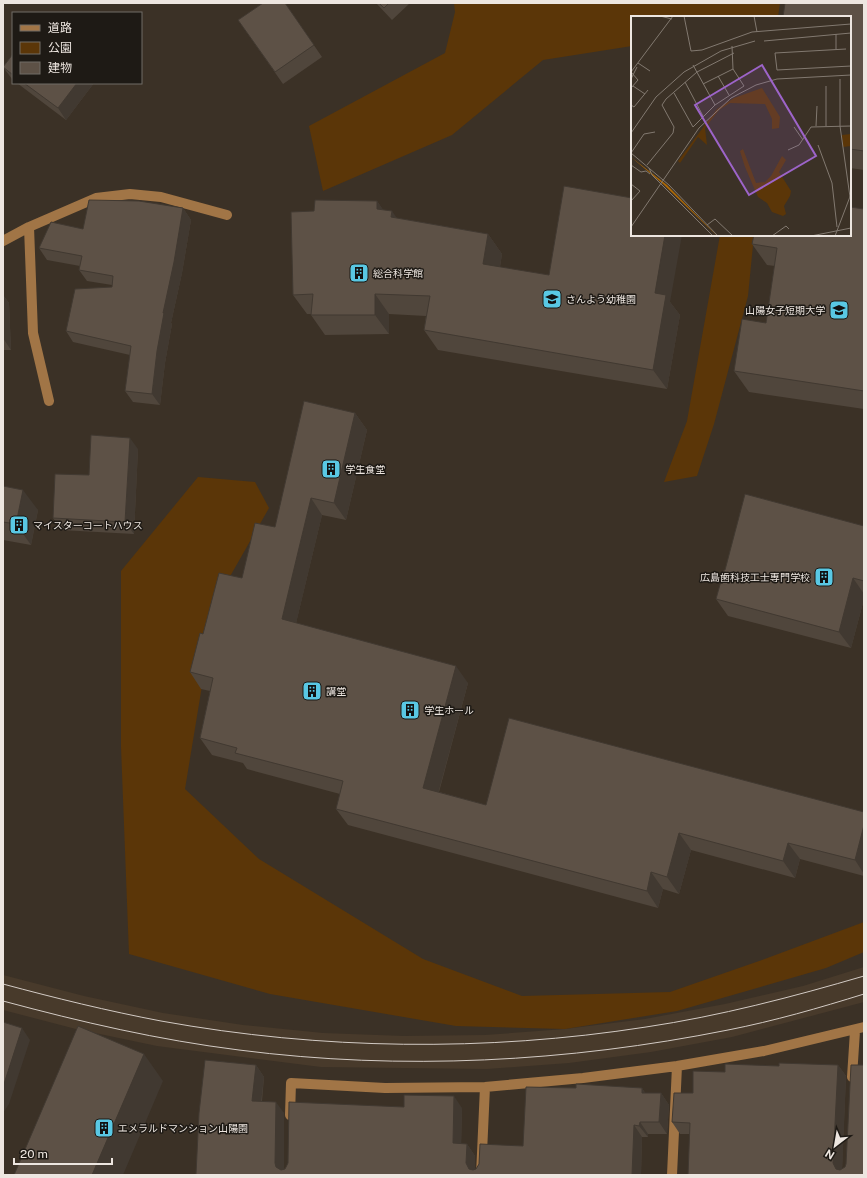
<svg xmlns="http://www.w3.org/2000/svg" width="867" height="1178" font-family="'Public Sans','Noto Sans JP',sans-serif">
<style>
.built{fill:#483a2b}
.green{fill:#5b3608}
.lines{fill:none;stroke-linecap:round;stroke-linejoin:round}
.minor{stroke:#a17546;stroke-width:10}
.tram{stroke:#d3cbc5;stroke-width:1}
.wall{fill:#50463c}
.shaded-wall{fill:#413931}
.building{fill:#5d5146;stroke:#413931}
.labels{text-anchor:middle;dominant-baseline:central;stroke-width:3;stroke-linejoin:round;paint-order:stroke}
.poi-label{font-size:10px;fill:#ede6e0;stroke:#1e1a15;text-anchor:start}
.inset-road{fill:none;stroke:#827970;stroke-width:1}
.view{fill:#9d64c9;fill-opacity:0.15;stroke:#9d64c9;stroke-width:2}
.inset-edge{fill:none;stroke:#ede6e0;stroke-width:2}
</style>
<rect width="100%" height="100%" fill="#3b3126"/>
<!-- built -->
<path class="built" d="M 864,967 L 864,1002 L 732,1037 L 651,1052 L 569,1063 L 487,1069 L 321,1067 L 157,1046 L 76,1029 L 3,1010 L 3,975 L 84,996 L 163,1013 L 243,1025 L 323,1033 L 404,1036 L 485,1035 L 565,1029 L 645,1019 L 725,1004 L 803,986 Z"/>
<!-- green -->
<path class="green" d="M 454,3 L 780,3 L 778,17 L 632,17 L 632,46 L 543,60 L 452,135 L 323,191 L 309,126 L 445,53 L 455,12 Z
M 720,235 L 754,235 L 748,296 L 714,424 L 697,476 L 664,482 L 687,421 Z
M 198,477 L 255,482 L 269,508 L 216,601 L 185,789 L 259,859 L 423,959 L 522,996 L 670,992 L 762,960 L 864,922 L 864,952 L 826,968 L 677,1011 L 565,1029 L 456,1026 L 270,994 L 129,954 L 121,747 L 121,571 Z"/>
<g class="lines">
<!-- minor -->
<path class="minor" d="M 29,227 L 33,333 L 49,401
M 3,241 L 29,227 L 96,198 L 130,194 L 161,197 L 227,215
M 852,1077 L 855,1031
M 290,1115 L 291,1083 L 385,1088 L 485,1087 L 583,1078 L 677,1066 L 764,1051 L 864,1027
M 481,1175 L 485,1087
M 672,1175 L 677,1066"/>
<!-- tram -->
<path class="tram" d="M 3,984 C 55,998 108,1011 161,1021 C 321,1050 486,1052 646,1027 C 720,1016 792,997 864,976
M 3,1001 C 81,1022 159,1040 239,1050 C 402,1071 568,1062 728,1030 C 774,1021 819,1008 864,994"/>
</g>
<!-- wall -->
<path class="wall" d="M 285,3 L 322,57 L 283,84 L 238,20 Z
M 376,3 L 410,3 L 392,20 Z
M 864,3 L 864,170 L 850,168 L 850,17 Z
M 13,54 L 13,80 L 12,79 L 3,67 Z
M 17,83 L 94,83 L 66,120 Z
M 377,201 L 383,210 L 397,218 L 488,234 L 502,254 L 500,267 L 670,302 L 680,315 L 667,389 L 438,350 L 424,330 L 426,316 L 389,314 L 389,334 L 325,335 L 311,315 L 311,314 L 307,314 L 293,295 L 314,211 Z
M 183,208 L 191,220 L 182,273 L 171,323 L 172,324 L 165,363 L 160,405 L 133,402 L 125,391 L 130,355 L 73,342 L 66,331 L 112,287 L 112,285 L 87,281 L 79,270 L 80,266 L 47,260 L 39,248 Z
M 864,209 L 864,409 L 749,392 L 734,371 L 766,323 L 775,266 L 767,265 L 752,244 Z
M 3,295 L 9,303 L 11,350 L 3,350 Z
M 355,413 L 367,430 L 346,520 L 322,515 L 296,623 L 468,683 L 439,792 L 486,805 L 864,812 L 864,876 L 800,859 L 795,878 L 691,850 L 679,894 L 663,889 L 658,908 L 348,825 L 336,809 L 340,794 L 247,769 L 243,763 L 212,755 L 200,738 L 210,691 L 201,689 L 190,672 L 203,634 L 242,578 L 275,527 Z
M 138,449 L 134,534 L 61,530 L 53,518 L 89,475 Z
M 3,486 L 38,510 L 31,545 L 3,540 Z
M 864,526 L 864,599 L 851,648 L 728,616 L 716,599 L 725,570 Z
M 256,1065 L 264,1077 L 262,1101 L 284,1113 L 284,1169 L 404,1107 L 462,1108 L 461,1144 L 467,1144 L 475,1156 L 475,1169 L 523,1146 L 576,1088 L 642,1088 L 645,1093 L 661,1093 L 669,1105 L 667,1134 L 648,1134 L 648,1137 L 642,1137 L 641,1175 L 195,1175 Z
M 838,1065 L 846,1076 L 842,1169 L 845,1167 L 846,1164 L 864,1175 L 689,1134 L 680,1134 L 672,1122 L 693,1093 L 725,1072 L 779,1066 Z"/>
<!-- shaded-wall -->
<path class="shaded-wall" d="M 77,83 L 94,83 L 66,120 L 58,108 Z
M 377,201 L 391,221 L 377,209 Z
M 183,208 L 191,220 L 182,273 L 171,323 L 172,324 L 165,363 L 160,405 L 152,394 L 157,351 L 163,313 Z
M 392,211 L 406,231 L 391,217 Z
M 488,234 L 502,254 L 497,284 L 483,264 Z
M 665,235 L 682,235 L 670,302 L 680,315 L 667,389 L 653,370 L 655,293 Z
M 375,294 L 389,314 L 389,334 L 375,315 Z
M 3,295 L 9,303 L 11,350 L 3,338 Z
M 355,413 L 367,430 L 346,520 L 334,503 Z
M 130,438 L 138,449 L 134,534 L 125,522 Z
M 23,490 L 38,510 L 31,545 L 16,524 Z
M 311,498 L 322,515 L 293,636 L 282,619 Z
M 853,578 L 864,594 L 864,599 L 851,648 L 839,632 Z
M 456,666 L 468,683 L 435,805 L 423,788 Z
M 864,825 L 864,874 L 855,860 Z
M 679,833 L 691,850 L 679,894 L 667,877 Z
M 788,843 L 800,859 L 795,878 L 783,861 Z
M 651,872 L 663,889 L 658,908 L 647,891 Z
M 22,1028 L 30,1040 L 9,1104 L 3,1113 L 3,1087 Z
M 144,1054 L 163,1081 L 123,1175 L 92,1175 Z
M 256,1065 L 264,1077 L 260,1112 L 252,1101 Z
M 838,1065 L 846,1076 L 842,1175 L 836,1169 L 833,1163 Z
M 642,1088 L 650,1100 L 642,1093 Z
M 661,1093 L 669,1105 L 667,1134 L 659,1122 Z
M 454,1096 L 462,1108 L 461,1155 L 453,1143 Z
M 276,1102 L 284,1113 L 284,1175 L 276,1167 L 275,1163 Z
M 640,1122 L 648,1134 L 648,1137 L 639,1126 Z
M 634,1125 L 642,1137 L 641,1175 L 632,1175 Z
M 467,1144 L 475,1156 L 475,1175 L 469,1169 L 466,1163 Z"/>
<!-- building -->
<path class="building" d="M 263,3 L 285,3 L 314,45 L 275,72 L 238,20 Z
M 379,3 L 389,3 L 384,8 Z
M 785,3 L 864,3 L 864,151 L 850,149 L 850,17 L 783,17 Z
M 13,54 L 13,75 L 3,67 Z
M 24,83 L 77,83 L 58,108 Z
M 564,186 L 632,198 L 632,235 L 665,235 L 655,293 L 666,295 L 653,370 L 424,330 L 430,296 L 375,294 L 375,315 L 311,315 L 313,294 L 293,295 L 291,212 L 314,211 L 315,200 L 377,201 L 377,209 L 392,211 L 391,217 L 488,234 L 483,264 L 549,275 Z
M 89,200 L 139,201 L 183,208 L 174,262 L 163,313 L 164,313 L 157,351 L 152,394 L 125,391 L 131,346 L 66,331 L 75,289 L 112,287 L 113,276 L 79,270 L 82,256 L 39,248 L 51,222 L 83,229 Z
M 850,207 L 864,209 L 864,391 L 734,371 L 742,319 L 766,323 L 777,248 L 752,244 L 754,235 L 850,235 Z
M 304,401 L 355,413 L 334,503 L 311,498 L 282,619 L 456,666 L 423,788 L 486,805 L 509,718 L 864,812 L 864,825 L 855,860 L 788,843 L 783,861 L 679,833 L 667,877 L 651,872 L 647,891 L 336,809 L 343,781 L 235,753 L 237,748 L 200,738 L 213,678 L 190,672 L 200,633 L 203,634 L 219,573 L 242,578 L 255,523 L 275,527 Z
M 91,435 L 130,438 L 125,522 L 53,518 L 55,474 L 89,475 Z
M 3,486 L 23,490 L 16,524 L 3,522 Z
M 745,494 L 864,526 L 864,581 L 853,578 L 839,632 L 716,599 L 724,570 L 725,570 Z
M 3,1022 L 22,1028 L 3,1087 Z
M 78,1026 L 144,1054 L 92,1175 L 14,1175 Z
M 205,1060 L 256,1065 L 252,1101 L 276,1102 L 275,1163 L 276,1167 L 281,1170 L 285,1169 L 288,1163 L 289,1102 L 404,1107 L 404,1095 L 454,1096 L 453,1143 L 467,1144 L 466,1163 L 469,1169 L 473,1170 L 476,1169 L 479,1164 L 480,1144 L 523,1146 L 526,1087 L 576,1088 L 576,1084 L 642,1088 L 642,1093 L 661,1093 L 659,1122 L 640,1122 L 639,1126 L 634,1125 L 632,1175 L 195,1175 L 196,1174 L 199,1113 Z
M 779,1063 L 838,1065 L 833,1163 L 836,1169 L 840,1170 L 845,1167 L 846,1164 L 851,1065 L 864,1065 L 864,1175 L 688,1175 L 690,1123 L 672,1122 L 674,1093 L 693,1093 L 693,1071 L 725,1072 L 725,1064 L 779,1066 Z"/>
<!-- icons -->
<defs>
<symbol id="building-square" viewBox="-11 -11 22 22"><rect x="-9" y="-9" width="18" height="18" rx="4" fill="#59c8e4" stroke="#1e1a15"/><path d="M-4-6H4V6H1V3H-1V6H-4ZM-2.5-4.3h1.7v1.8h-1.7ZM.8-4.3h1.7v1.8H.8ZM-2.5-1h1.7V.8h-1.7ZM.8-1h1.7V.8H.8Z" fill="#111"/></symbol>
<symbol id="school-square" viewBox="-11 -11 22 22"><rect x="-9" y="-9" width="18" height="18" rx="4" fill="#59c8e4" stroke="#1e1a15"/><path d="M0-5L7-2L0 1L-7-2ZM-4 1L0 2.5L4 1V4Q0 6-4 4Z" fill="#111"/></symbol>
<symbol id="university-square" viewBox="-11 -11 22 22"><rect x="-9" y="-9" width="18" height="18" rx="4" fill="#59c8e4" stroke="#1e1a15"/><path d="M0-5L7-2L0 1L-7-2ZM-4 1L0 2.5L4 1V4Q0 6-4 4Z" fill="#111"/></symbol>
</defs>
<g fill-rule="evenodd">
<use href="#building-square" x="348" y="262" width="22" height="22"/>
<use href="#school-square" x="541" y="288" width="22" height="22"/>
<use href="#university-square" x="828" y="299" width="22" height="22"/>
<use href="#building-square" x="320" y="458" width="22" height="22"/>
<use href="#building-square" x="8" y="514" width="22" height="22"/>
<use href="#building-square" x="813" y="566" width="22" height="22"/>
<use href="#building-square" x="301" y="680" width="22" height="22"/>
<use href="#building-square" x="399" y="699" width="22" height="22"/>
<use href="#building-square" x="93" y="1117" width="22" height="22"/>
</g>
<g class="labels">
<!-- poi labels -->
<g class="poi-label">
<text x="373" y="273">総合科学館</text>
<text x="566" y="299">さんよう幼稚園</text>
<text x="825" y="310" text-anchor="end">山陽女子短期大学</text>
<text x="345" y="469">学生食堂</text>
<text x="33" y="525">マイスターコートハウス</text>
<text x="810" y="577" text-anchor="end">広島歯科技工士専門学校</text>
<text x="326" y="691">講堂</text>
<text x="424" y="710">学生ホール</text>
<text x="118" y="1128">エメラルドマンション山陽園</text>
</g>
</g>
<!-- overview -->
<g transform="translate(631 16)">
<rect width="220" height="220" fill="#3b3126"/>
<path d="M 131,72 L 149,101 L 148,112 L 141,113 L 141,103 L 134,88 L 99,87 L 88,94 L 74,112 L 76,129 L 67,121 L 49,147 L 47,145 L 86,93 L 103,82 ZM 220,118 L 220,130 L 212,131 L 211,119 ZM 112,133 L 125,167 L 134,166 L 140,160 L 151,140 L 155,144 L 148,156 L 160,175 L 159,180 L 153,190 L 155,198 L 152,200 L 141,196 L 136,187 L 127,181 L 114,151 L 109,135 Z" fill="#5b3608"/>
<path d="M 0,141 L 36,169 L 86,220 L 32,168 Z" fill="#ab6806"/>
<path class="inset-road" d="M 29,0 L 41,3M 53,0 L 60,35 L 71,34 L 121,16 L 220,8M 123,0 L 126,16M 205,18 L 205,33M 133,25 L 220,17M 215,33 L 144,37 L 146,54 L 220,50M 7,47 L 19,55M 62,49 L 84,89M 0,56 L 42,0M 0,56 L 7,64 L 0,72M 87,60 L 98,79M 0,63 L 6,51M 209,63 L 209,110 L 219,181M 54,66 L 72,100M 72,68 L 102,53M 2,70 L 14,78M 43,77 L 62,111 L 84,89 L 113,70 L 102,53 L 101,30M 0,89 L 3,91 L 17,74M 185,110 L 186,90M 195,110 L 195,70M 163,111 L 172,124M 0,117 L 25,81 L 53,56 L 90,35 L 124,25M 187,129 L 201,167 L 206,211M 157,134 L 168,129 L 180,111 L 220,110M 0,137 L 38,169 L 87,220M 0,137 L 13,118 L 24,116M 0,149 L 10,156 L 15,155 L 19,158M 16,149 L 42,117 L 43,111 L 31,89 L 35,83 L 66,56 L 103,37M 18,152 L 21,159 L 82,220M 0,168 L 9,175 L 0,185M 76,209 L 84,203 L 102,220M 0,211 L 68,112 L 100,82 L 125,69 L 146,63 L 220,59M 141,220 L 155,210 L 158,213M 180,220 L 220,212M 204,220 L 220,178"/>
<path class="view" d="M 131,49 L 185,140 L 118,179 L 64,89 Z"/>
<rect width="220" height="220" class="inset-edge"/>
</g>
<!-- border -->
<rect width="867" height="1178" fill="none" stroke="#ede6e0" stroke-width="8"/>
<!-- legend -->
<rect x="12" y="12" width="130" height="72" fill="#1e1a15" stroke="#716c66"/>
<rect x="20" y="25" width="20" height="6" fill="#a17546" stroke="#716c66"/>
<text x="48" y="32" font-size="12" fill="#ede6e0">道路</text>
<rect x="20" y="42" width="20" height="12" fill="#5b3608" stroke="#716c66"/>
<text x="48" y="52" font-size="12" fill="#ede6e0">公園</text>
<rect x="20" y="62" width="20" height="12" fill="#5d5146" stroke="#716c66"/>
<text x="48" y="72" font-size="12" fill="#ede6e0">建物</text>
<!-- north arrow -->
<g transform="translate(835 1146) rotate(211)" stroke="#1e1a15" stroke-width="3" paint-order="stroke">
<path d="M0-3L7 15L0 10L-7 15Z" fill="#ede6e0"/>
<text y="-6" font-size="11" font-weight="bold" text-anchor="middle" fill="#ede6e0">N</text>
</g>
<!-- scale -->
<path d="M14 1158v6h98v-6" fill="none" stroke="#ede6e0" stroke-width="2"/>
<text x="20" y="1158" font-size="12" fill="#ede6e0" stroke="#1e1a15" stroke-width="3" paint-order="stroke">20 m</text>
</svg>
